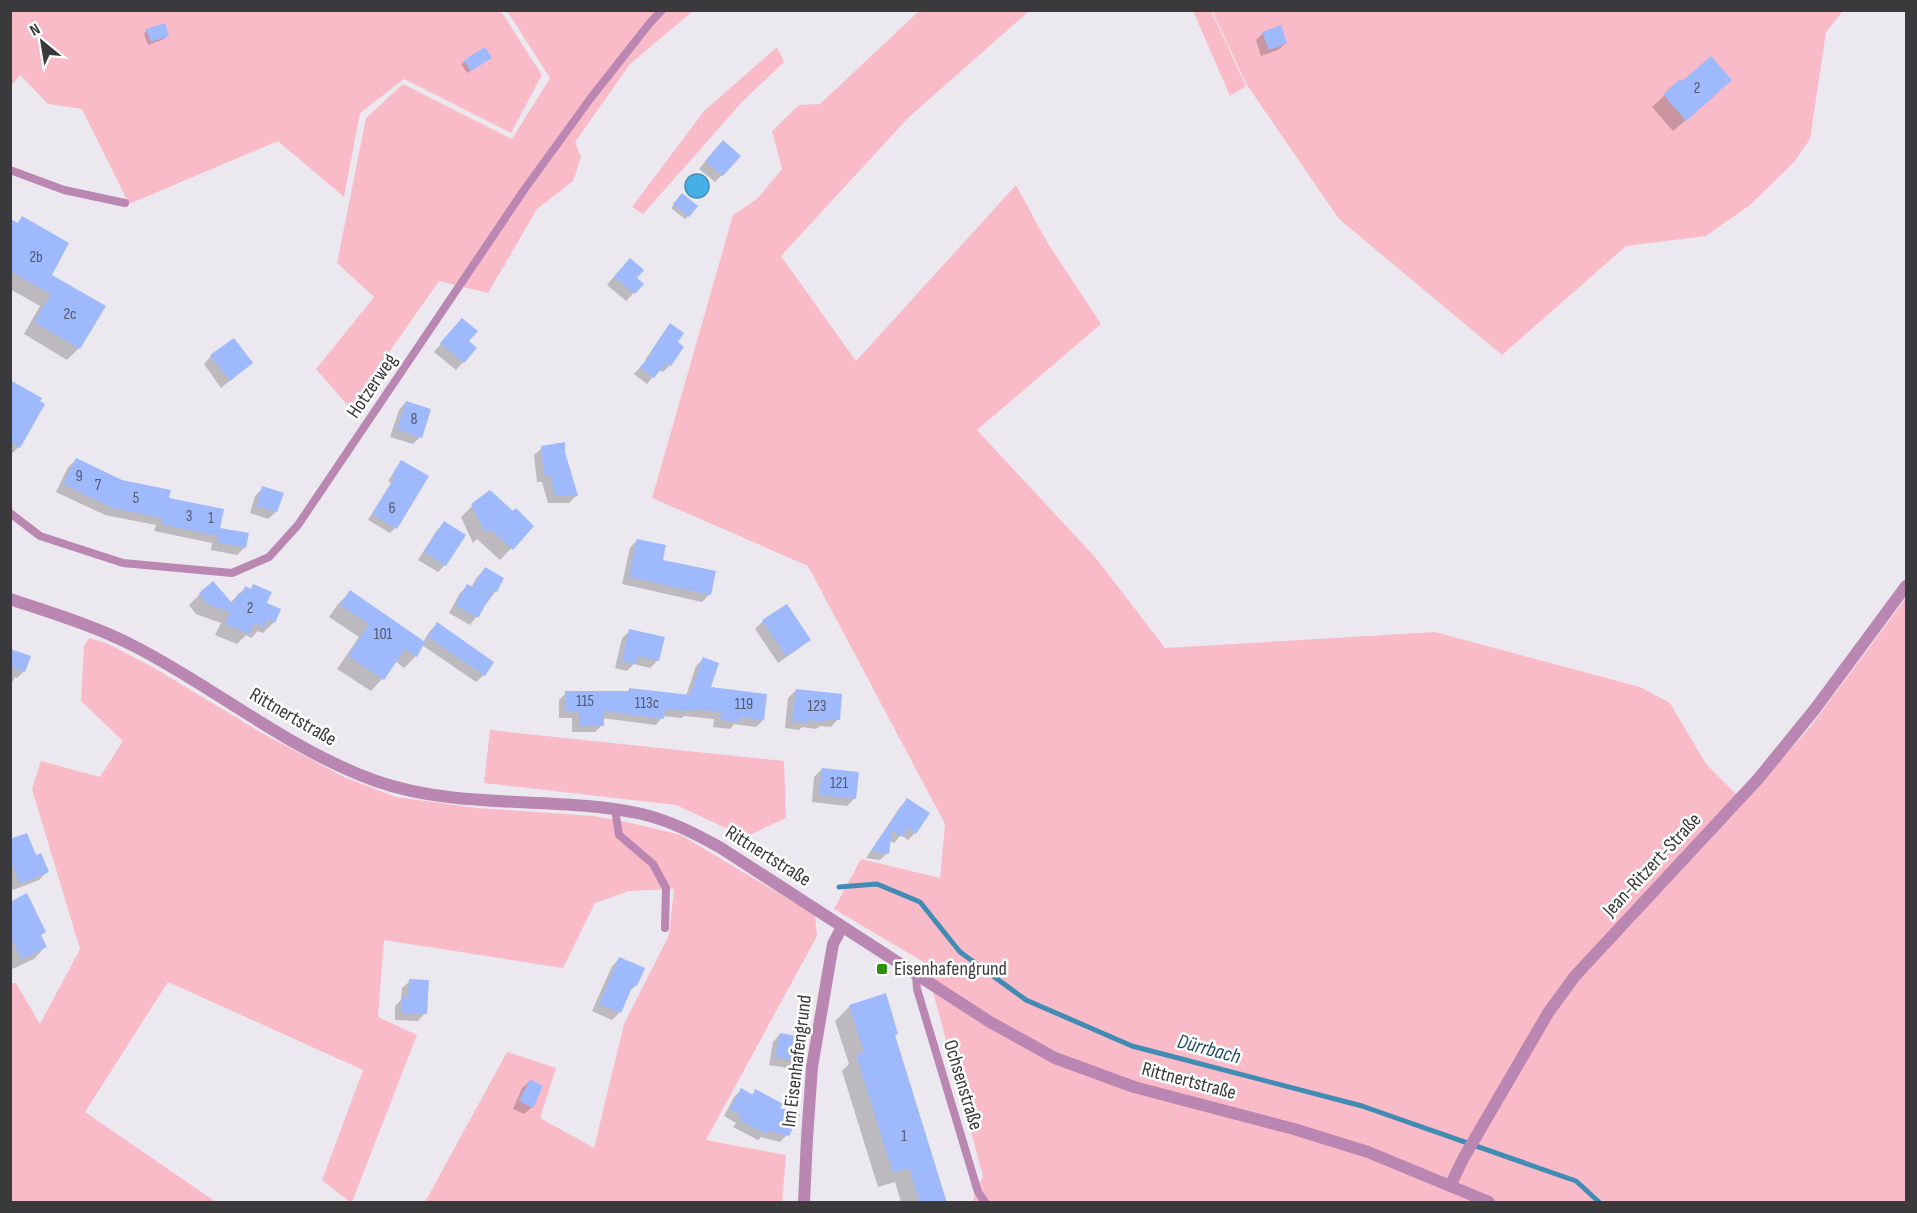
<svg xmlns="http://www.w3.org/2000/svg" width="1917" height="1213" font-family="'Sofia Sans Condensed',sans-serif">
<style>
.green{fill:#fabbc9}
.water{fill:#45afe8;stroke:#428cb4;stroke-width:1.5}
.shadow{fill:#0003}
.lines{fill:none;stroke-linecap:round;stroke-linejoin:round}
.stream{stroke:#428cb4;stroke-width:5}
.building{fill:#9fb9fd}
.service{stroke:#b987b1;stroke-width:8}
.minor{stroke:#b987b1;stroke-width:12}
.tertiary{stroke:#b987b1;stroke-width:12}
.poi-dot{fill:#2d900e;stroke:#fff;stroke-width:2}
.labels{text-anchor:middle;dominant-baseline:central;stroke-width:5;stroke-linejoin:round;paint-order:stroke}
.number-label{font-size:16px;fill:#53596c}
.street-label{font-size:20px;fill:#3a393c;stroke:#fff}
.poi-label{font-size:20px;fill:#3a393c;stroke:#fff;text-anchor:start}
.water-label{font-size:21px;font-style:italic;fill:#244f68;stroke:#fff}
</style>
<rect width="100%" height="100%" fill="#ebe9ef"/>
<!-- green -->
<path class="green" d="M 11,10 L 501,11 L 542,75 L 511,133 L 404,79 L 360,113 L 344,197 L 278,141 L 129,204 L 82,109 L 48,104 L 20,75 L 11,86 Z
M 507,11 L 693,11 L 630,64 L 575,142 L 581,157 L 573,181 L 537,209 L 488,293 L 439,281 L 350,408 L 316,369 L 374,297 L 337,263 L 366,118 L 403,84 L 512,139 L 550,78 Z
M 919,11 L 1029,11 L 908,118 L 781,256 L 856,361 L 1016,185 L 1047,242 L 1101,324 L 977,430 L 1095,557 L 1165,648 L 1435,632 L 1640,687 L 1670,703 L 1706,764 L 1744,802 L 1810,727 L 1906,598 L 1906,1202 L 972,1202 L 983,1176 L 925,963 L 834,909 L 861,859 L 940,878 L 945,824 L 808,566 L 652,498 L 733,215 L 757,199 L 782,169 L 772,131 L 799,105 L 820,104 Z
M 1193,11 L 1211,11 L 1246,86 L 1230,96 Z
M 1212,11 L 1843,11 L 1826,32 L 1810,139 L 1794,162 L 1750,205 L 1706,236 L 1626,246 L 1502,355 L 1339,219 L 1247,85 Z
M 777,47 L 784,62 L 743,101 L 643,214 L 632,207 L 704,111 Z
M 89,638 L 106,643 L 151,666 L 260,732 L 344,777 L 396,797 L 477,808 L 594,816 L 627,822 L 681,835 L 815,915 L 817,936 L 706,1140 L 786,1155 L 782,1202 L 425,1202 L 507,1052 L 556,1068 L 540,1118 L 594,1148 L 624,1024 L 669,935 L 674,889 L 629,891 L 595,903 L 563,968 L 384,940 L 378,1017 L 417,1035 L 352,1202 L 350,1202 L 322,1180 L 363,1070 L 168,982 L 85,1112 L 216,1202 L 11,1202 L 10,983 L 16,983 L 40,1024 L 80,949 L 32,789 L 41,761 L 100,777 L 123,741 L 81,701 L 84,646 Z
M 490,730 L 784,761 L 786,818 L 745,837 L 676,805 L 484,783 Z"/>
<!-- water -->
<path class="water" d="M685 186a12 12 0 1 1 24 0a12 12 0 1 1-24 0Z"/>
<!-- shadow -->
<path class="shadow" d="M 147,30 L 168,35 L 164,39 L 148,45 L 144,34 Z
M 1263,33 L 1286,43 L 1278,50 L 1261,56 L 1256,40 Z
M 484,49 L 490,58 L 467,73 L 461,64 Z
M 1680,81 L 1719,92 L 1673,131 L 1652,107 Z
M 715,150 L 722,175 L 715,182 L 699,169 Z
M 679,198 L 688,216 L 685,219 L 671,208 Z
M 22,218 L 50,275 L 79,348 L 67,360 L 24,334 L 40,306 L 10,289 L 10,221 L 16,224 Z
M 622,267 L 642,284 L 626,301 L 607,285 Z
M 671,325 L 676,343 L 682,347 L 670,365 L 663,372 L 659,370 L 647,384 L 634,374 L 646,361 L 645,360 L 664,332 Z
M 455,327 L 475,348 L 456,370 L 434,352 Z
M 211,356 L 251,363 L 221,388 L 204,364 Z
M 10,382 L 19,447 L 10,455 Z
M 406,402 L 420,437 L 413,444 L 390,437 L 399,410 Z
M 542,448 L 564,452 L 576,496 L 569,503 L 548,503 L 542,482 L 537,482 L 534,455 Z
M 76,460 L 122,482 L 168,499 L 218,529 L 245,547 L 237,555 L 211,550 L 212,543 L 154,531 L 156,525 L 105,515 L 56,492 L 68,467 Z
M 401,462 L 395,528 L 390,533 L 368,520 L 391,483 L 388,481 Z
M 263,488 L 276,512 L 268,519 L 250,513 L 255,496 Z
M 472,506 L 513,513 L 532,526 L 500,560 L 477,539 L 473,543 L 461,517 Z
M 445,523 L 445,565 L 438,572 L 418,560 L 437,530 Z
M 637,540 L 661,561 L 710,594 L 702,602 L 622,584 L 630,548 Z
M 485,569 L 496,591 L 470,625 L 449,613 L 460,593 L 468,586 L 471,588 L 477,577 Z
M 253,586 L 265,604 L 274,622 L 263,633 L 258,631 L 251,638 L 246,635 L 237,644 L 215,635 L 221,623 L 196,614 L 189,605 L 200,594 L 230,603 L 245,588 L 249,590 Z
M 350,592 L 423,642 L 430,631 L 437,624 L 484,675 L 476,682 L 422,645 L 416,656 L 404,668 L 395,661 L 382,679 L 371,691 L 337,669 L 359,637 L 329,617 L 338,604 Z
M 786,606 L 809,640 L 801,647 L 778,663 L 755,629 L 763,621 Z
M 630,631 L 658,660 L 650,668 L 634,664 L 627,671 L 615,668 L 622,638 Z
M 10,650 L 24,671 L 17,678 L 15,677 L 10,687 Z
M 703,659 L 709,688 L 763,720 L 756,727 L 734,724 L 730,729 L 713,727 L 714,719 L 684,716 L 682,718 L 663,716 L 656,725 L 602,718 L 602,725 L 595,732 L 572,732 L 572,718 L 559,718 L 559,700 L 566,693 L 626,693 L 630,689 L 686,696 L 696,666 Z
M 796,690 L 838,719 L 831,727 L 820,726 L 816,729 L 802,727 L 799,730 L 785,728 L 788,698 Z
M 822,769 L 855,798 L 847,806 L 812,802 L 814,777 Z
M 907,800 L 928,813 L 915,833 L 908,840 L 901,835 L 894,843 L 889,840 L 887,853 L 880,860 L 866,858 L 900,807 Z
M 10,841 L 35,857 L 47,872 L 39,880 L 13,890 L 10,885 Z
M 10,904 L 45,947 L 34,959 L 10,970 Z
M 619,959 L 636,985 L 627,994 L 620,1012 L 612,1020 L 592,1011 L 612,966 Z
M 410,981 L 425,1013 L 418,1021 L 395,1020 L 395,1006 L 401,1000 L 402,988 Z
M 850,1006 L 894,1036 L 945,1202 L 901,1202 L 895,1182 L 878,1187 L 842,1071 L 849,1064 L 835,1021 Z
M 780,1034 L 796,1060 L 788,1068 L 769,1065 L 773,1042 Z
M 530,1081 L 532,1107 L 524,1114 L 513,1109 L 522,1088 Z
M 741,1090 L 751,1096 L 756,1091 L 778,1109 L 787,1135 L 780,1142 L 761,1137 L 758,1140 L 733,1127 L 736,1123 L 724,1116 L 734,1097 Z"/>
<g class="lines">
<!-- stream -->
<path class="stream" d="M 839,887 L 877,884 L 920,902 L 960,952 L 1026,1000 L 1132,1046 L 1362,1106 L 1576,1181 L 1599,1202"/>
</g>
<!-- building -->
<path class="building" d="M 165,23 L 169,36 L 151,42 L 146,29 Z
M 1281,25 L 1287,43 L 1269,50 L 1262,32 Z
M 485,47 L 492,58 L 471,71 L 464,60 Z
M 1711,56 L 1732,80 L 1686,121 L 1663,94 L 1680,79 L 1682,81 Z
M 723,140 L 741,156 L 723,176 L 705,161 Z
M 682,193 L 698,206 L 689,217 L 673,204 Z
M 22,216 L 69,243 L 52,275 L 106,306 L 80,349 L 34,322 L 51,294 L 10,271 L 10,219 L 18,223 Z
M 630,258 L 644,270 L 637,278 L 644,284 L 635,294 L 614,277 Z
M 462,318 L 478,331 L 469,341 L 477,348 L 464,363 L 440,343 Z
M 670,323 L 684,333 L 678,342 L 684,347 L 671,366 L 666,363 L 654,378 L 640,367 L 652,353 L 651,352 Z
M 234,338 L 253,363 L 230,381 L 210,355 Z
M 10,380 L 42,398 L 40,401 L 45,404 L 20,448 L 10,442 Z
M 406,401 L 431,409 L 422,438 L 397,429 Z
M 565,442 L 565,452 L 578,496 L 555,496 L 550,475 L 544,475 L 541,446 Z
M 76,458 L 122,480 L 171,490 L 169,498 L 224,509 L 220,528 L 249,533 L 246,548 L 217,542 L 218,536 L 161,524 L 162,518 L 113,508 L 63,484 Z
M 401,460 L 429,476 L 397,529 L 372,514 L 395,477 L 392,475 Z
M 262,486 L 284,493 L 277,512 L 256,506 Z
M 490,490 L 513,511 L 516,508 L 534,526 L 513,550 L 490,529 L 485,532 L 471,504 Z
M 444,521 L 466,535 L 446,566 L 424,552 Z
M 637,539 L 666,545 L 663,560 L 716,571 L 711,595 L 629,577 Z
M 485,567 L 504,578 L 497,592 L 494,590 L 478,618 L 455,605 L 467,584 L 473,587 Z
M 213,581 L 233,604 L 238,593 L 242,594 L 245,586 L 251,589 L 253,584 L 272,592 L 267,603 L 281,609 L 275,623 L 267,619 L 264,627 L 254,623 L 249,634 L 225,624 L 230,612 L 207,604 L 199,593 Z
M 350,590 L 425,642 L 417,657 L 405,649 L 384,680 L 348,656 L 369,624 L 340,605 Z
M 787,604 L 811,640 L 786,656 L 762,620 Z
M 437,622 L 494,662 L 485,676 L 428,637 Z
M 629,629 L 665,637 L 659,661 L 638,656 L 636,664 L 622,661 Z
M 10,649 L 31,656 L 25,672 L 10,667 Z
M 703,657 L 719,663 L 711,687 L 767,694 L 764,720 L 739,717 L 739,722 L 720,720 L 721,712 L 691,709 L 690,711 L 665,709 L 664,719 L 604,711 L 604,726 L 579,726 L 579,712 L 565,711 L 565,691 L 629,691 L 629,688 L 690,695 Z
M 796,689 L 842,694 L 840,720 L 826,719 L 826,722 L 808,720 L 808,723 L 792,721 Z
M 822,768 L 859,772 L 856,799 L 819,795 Z
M 907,798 L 930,813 L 916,834 L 908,828 L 902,837 L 892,830 L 889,854 L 871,851 Z
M 27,833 L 36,855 L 41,853 L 49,872 L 20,884 L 10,859 L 10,839 Z
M 27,893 L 46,932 L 41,935 L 47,947 L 22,959 L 10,936 L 10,902 Z
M 619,957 L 645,968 L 637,986 L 633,985 L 621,1013 L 599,1004 Z
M 409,979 L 429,980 L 427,1014 L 402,1013 L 402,997 L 408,998 Z
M 886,993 L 898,1034 L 895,1035 L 947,1203 L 920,1203 L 909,1168 L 893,1173 L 856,1055 L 864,1052 L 849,1005 Z
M 780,1033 L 802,1037 L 797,1061 L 775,1057 Z
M 530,1079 L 543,1086 L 533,1108 L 519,1101 Z
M 741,1088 L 753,1095 L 755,1089 L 783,1104 L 780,1108 L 800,1114 L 789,1136 L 768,1131 L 766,1134 L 739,1120 L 741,1115 L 730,1109 Z"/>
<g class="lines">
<!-- service -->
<path class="service" d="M 10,170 L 64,190 L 125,203
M 10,513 L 40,536 L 123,563 L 232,573 L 269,557 L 298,525 L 524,190 L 590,99 L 649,24 L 662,10
M 615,809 L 619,835 L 653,864 L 666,888 L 665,928
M 916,976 L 917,989 L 978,1192 L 985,1202"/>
<!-- minor -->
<path class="minor" d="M 1450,1186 L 1463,1159 L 1548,1013 L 1575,976 L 1758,779 L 1815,709 L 1906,586
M 804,1202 L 807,1138 L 812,1067 L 833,944 L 842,927"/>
<!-- tertiary -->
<path class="tertiary" d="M 10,599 C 52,613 95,626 134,646 C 216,688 289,750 376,781 C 461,811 555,795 642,814 C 671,821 696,834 721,848 L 990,1022 L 1055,1058 L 1134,1087 L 1294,1129 L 1368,1152 L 1489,1202"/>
</g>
<!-- markers -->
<rect class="poi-dot" x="876" y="963" width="12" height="12" rx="3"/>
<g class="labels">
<!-- number labels -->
<g class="number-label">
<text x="1697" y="88">2</text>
<text x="36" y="257">2b</text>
<text x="70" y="314">2c</text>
<text x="414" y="419">8</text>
<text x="79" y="476">9</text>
<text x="98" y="485">7</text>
<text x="136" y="498">5</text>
<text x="392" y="508">6</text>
<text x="189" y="516">3</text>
<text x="211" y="518">1</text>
<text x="250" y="608">2</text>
<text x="383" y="634">101</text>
<text x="585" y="701">115</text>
<text x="647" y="703">113c</text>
<text x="744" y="704">119</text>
<text x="817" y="706">123</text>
<text x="839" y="783">121</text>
<text x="904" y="1136">1</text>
</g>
<!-- street labels -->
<g class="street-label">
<text transform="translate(372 386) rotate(-56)">Hotzerweg</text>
<text transform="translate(293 717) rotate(30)">Rittnertstraße</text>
<text transform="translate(768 856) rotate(32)">Rittnertstraße</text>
<text transform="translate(1652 865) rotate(-47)">Jean-Ritzert-Straße</text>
<text transform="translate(797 1061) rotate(-83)">Im Eisenhafengrund</text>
<text transform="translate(1189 1081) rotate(15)">Rittnertstraße</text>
<text transform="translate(963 1085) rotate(73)">Ochsenstraße</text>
</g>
<!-- poi labels -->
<g class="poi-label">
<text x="894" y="969">Eisenhafengrund</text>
</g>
<!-- water labels -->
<g class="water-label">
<text transform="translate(1209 1049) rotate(15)">Dürrbach</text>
</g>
</g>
<!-- border -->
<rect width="1917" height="1213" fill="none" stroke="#3a393c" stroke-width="24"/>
<!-- north arrow -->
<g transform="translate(42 42) rotate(330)" stroke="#ffffff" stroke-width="4.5" paint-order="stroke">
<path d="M0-4.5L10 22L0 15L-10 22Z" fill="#3a393c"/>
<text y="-9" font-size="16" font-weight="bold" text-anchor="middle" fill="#3a393c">N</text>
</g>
</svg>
